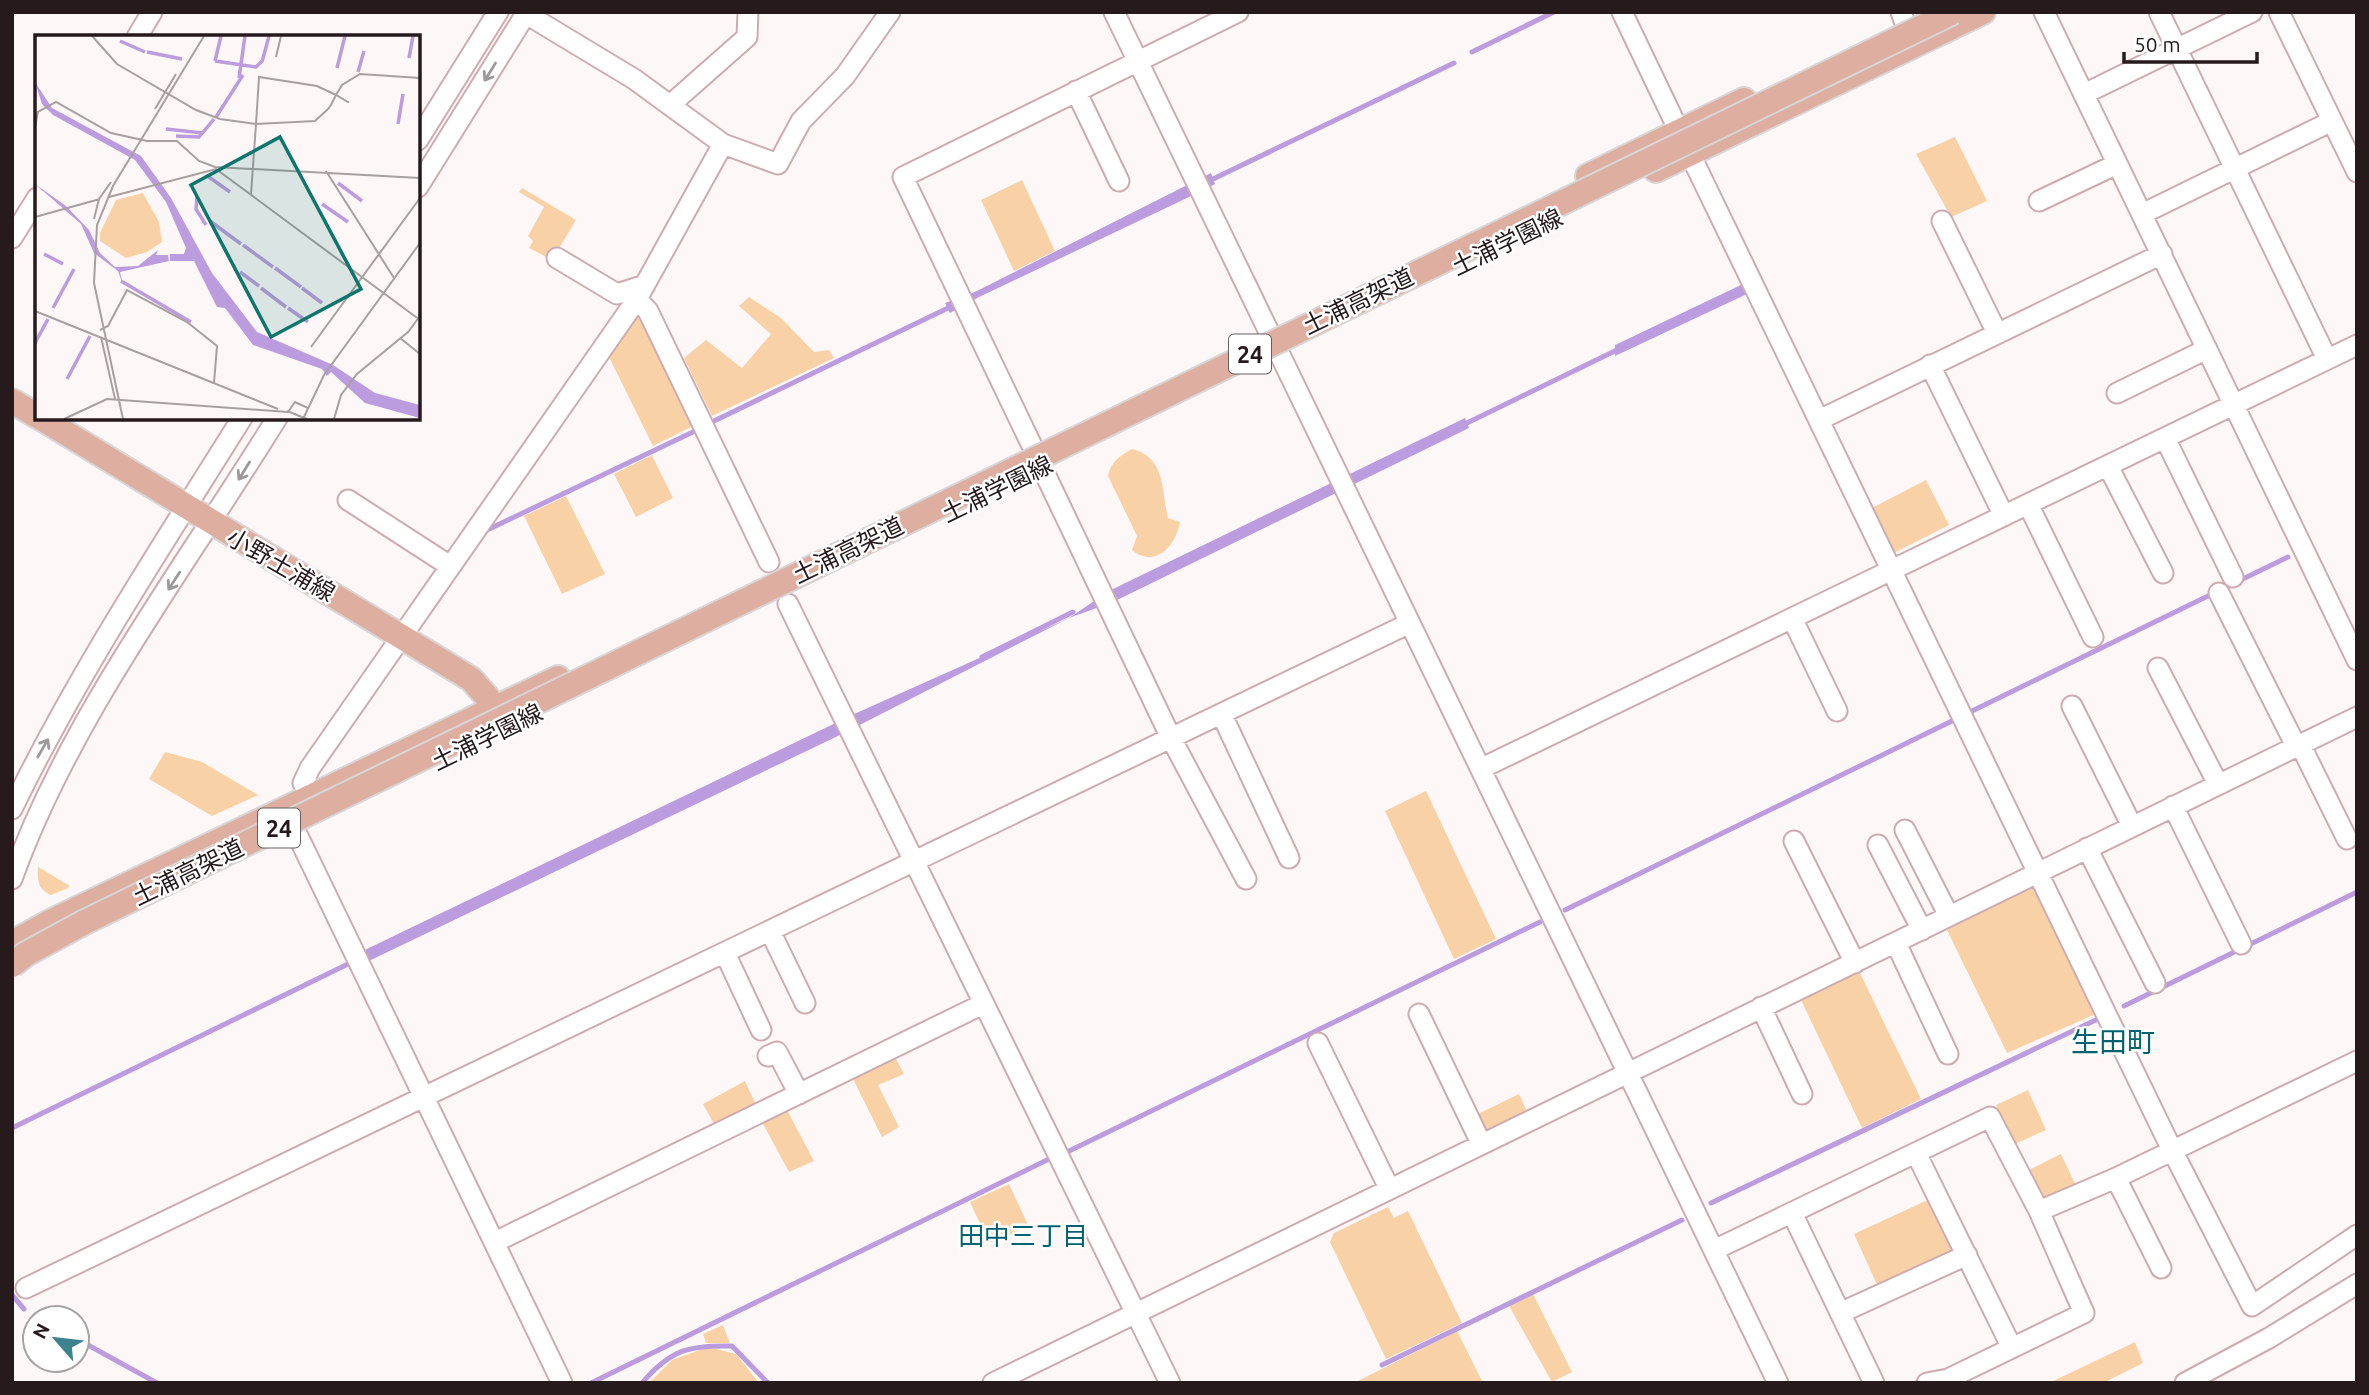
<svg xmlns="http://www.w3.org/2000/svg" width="2369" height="1395" font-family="Ubuntu,'Noto Sans JP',sans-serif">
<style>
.green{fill:#f9d1a6}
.water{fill:#bb9cdf}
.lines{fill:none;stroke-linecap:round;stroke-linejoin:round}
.stream{stroke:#bb9cdf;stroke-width:5}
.minor-casing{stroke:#cdacb1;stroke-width:23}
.major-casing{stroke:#d8d6d6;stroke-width:28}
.minor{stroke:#fff;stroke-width:19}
.major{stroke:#deafa1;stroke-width:24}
.major-bridge-casing{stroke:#d8d6d6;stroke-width:28;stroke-linecap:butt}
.major-bridge{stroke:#deafa1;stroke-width:24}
.oneway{stroke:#9d9899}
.labels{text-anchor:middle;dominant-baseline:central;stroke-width:5;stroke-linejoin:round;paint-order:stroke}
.shield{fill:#fff;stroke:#675f60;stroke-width:2}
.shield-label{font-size:23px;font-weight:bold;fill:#261a1c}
.street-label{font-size:24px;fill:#261a1c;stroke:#fff}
.neighbourhood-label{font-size:26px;fill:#006271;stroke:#fff}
.quarter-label{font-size:28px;fill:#006271;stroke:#fff}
.inset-river{fill:none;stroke:#bb9cdf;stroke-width:3.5}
.inset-road{fill:none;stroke:#a89fa0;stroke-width:2}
.view{fill:#0f766e;fill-opacity:0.15;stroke:#0f766e;stroke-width:3.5}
.inset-edge{fill:none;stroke:#261a1c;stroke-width:3.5}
</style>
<rect width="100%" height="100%" fill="#fef7f8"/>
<!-- green -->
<path class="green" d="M 1955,137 L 1987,201 L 1951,217 L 1916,154 Z
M 1022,180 L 1055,251 L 1014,271 L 981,200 Z
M 522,188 L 576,220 L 552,260 L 529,248 L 533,241 L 528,236 L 544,207 L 519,192 Z
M 749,297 L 781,318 L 814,352 L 829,350 L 834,358 L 712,416 L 684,358 L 706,340 L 742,368 L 771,334 L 739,306 Z
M 638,315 L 693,426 L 653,446 L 607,353 L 632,316 Z
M 1132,449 C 1166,458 1161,488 1168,518 L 1180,522 C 1176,546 1155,569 1132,550 L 1137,536 L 1108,476 C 1111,461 1120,456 1132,449 Z
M 652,455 L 673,498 L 636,517 L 614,474 Z
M 1926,480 L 1949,525 L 1892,554 L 1870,509 Z
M 566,496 L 605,574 L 562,594 L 524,516 Z
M 165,752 L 202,762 L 258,795 L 212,816 L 149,779 Z
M 1426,791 L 1496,939 L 1454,959 L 1385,811 Z
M 38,867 L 70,886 L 68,888 L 51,895 C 38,890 37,880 38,867 Z
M 2034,883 L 2098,1013 L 2007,1053 L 1945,926 Z
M 1859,971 L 1921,1099 L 1862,1128 L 1801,1000 Z
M 895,1057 L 904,1074 L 878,1085 L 899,1127 L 882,1137 L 853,1079 Z
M 745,1081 L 757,1107 L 715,1126 L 703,1104 Z
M 2028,1090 L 2046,1130 L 2015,1144 L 1996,1105 Z
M 1519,1094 L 1529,1116 L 1486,1136 L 1476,1115 Z
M 787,1110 L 814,1161 L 789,1172 L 762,1122 Z
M 2061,1154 L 2077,1188 L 2045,1201 L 2027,1171 Z
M 1009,1184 L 1029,1227 L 989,1243 L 970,1202 Z
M 1932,1198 L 1955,1249 L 1952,1255 L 1879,1289 L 1854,1234 Z
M 1388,1207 L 1394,1218 L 1408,1211 L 1462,1323 L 1386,1359 L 1330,1242 L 1334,1233 Z
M 1533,1294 L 1572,1372 L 1552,1382 L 1509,1306 Z
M 723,1325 L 730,1343 L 706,1343 L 703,1334 Z
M 1457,1331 L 1483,1383 L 1354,1383 Z
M 2135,1342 L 2143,1363 L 2103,1383 L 2049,1383 Z
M 708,1347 L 736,1354 L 759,1383 L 649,1383 L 672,1360 Z"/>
<!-- water -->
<path class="water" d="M 1211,173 L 1215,184 L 1187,198 L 979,297 L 950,313 L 945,303 L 977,291 Z
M 1743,284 L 1747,294 L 1615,356 L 1615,345 Z
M 1465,418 L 1469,428 L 1113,602 L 1069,618 L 842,734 L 350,970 L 346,959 L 852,715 L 1069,618 L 1109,591 Z"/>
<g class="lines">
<!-- stream -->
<path class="stream" d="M 1472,52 L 1554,12
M 1213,179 L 1454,63
M 712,422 L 948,308
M 1467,423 L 1621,348
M 485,531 L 695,431
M 982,657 L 1073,612
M 1970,712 L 2288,557
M 1565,910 L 1954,720
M 2124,1006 L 2357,892
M 12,1128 L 348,964
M 1067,1152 L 1540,922
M 1711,1203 L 2100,1018
M 12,1295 L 24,1309
M 36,1316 L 39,1318
M 77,1339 L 157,1383
M 1382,1365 L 1682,1220
M 591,1383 L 1047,1160
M 642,1383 C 671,1349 690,1345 732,1346 L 768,1383"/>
<defs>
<path id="minor" d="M 1114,12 L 1778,1383
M 1622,12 L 1679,131
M 1901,12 L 1905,23
M 2044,12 L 2357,660
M 2159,12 L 2327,359
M 2279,12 L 2357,172
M 137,37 L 152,12
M 1076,91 L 1119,181
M 2084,94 L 2252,12
M 670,105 L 747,37 L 748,12
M 418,140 L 498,12
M 723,144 L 778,164 L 801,121 L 845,76 L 890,12
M 1690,154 L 2172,1150 L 2252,1306 L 2357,1235
M 418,187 L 527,12
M 2039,201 L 2117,164
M 2142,214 L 2332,121
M 1942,221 L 1997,333
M 12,238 L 37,198
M 557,258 L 617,294 L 645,285
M 637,299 L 648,311 L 769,562
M 1930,365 L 2004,516
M 2117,393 L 2207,349
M 1819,420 L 2162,254
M 2165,438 L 2233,577
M 1033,448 L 903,177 L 1238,12
M 2108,466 L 2163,573
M 1047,478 L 1172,740 L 1246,879
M 348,500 L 450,566
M 2028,504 L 2093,637
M 2219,593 L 2296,746
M 788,604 L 1170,1383
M 1792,618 L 1837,711
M 2158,668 L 2218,784
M 2072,706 L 2132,826
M 1222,715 L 1289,858
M 2300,744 L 2347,839
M 1482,768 L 2357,345
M 311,797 L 303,783 L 310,768 L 637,299 L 723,144 L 634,79 L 523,12
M 2173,806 L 2241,944
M 12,809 C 78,673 162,546 242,418
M 295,830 L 562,1383
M 1905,830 L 1949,916
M 1794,841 L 1855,963
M 1878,845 L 1922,930
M 2087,848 L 2155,983
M 12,879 C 70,717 186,566 277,418
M 770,931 L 805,1003
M 1896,943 L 1948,1054
M 725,953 L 761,1030
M 1761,1007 L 1802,1094
M 1419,1014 L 1481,1143
M 1318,1043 L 1389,1188
M 768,1056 L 777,1052 L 799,1094
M 1916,1153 L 2012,1348
M 2116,1178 L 2161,1268
M 2039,1211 L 2116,1178 L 2357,1061
M 1792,1213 L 1874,1383
M 495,1242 L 983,1004
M 1714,1250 L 1990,1117 L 2039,1211 L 2084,1313 L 1948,1379 L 1927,1383
M 26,1288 L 1410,623
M 1840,1313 L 1967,1255
M 993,1383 L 2357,717
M 2185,1383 L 2269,1338 L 2357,1284"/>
<path id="major" d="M 1656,170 L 1983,12
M 1588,176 L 1744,100
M 12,401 L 37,416
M 41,418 L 471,679 L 487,697 L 501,722
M 12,943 L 52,921 L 558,678"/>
</defs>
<!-- minor casing -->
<use href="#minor" class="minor-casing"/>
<!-- major casing -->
<use href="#major" class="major-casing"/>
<!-- minor -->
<use href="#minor" class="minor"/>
<!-- major -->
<use href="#major" class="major"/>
<defs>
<path id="major-bridge" d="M 12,965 L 26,954 L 83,923 L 1953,12"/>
</defs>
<!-- major-bridge casing -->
<use href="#major-bridge" class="major-bridge-casing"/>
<!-- major-bridge -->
<use href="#major-bridge" class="major-bridge"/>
</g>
<!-- one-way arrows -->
<defs><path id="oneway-shaft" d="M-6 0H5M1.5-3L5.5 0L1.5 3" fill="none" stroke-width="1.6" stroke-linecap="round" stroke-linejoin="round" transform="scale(1.75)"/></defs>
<g class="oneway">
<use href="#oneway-shaft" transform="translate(490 72) rotate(122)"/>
<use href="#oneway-shaft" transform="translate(244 471) rotate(122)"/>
<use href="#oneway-shaft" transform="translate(174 581) rotate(123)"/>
<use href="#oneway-shaft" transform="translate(43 748) rotate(-60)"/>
</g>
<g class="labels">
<!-- shield labels -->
<g class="shield">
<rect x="1229" y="334.5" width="42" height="39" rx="5"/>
<rect x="258" y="808.5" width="42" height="39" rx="5"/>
</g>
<g class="shield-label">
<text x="1250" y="354">24</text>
<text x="279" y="828">24</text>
</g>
<!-- street labels -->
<g class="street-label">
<text transform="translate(1507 242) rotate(-26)">土浦学園線</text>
<text transform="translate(1358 301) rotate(-26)">土浦高架道</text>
<text transform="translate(997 489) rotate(-26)">土浦学園線</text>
<text transform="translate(848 550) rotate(-26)">土浦高架道</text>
<text transform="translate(281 565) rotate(30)">小野土浦線</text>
<text transform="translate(487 737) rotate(-26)">土浦学園線</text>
<text transform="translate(188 872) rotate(-26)">土浦高架道</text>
</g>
<!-- neighbourhood labels -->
<g class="neighbourhood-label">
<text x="1023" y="1235">田中三丁目</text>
</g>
<!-- quarter labels -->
<g class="quarter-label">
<text x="2113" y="1041">生田町</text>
</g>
</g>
<!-- overview -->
<g transform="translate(35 35)">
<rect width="385" height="385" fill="#fef7f8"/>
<path d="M 108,158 L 124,187 L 127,207 L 112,217 L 91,223 L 65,206 L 65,198 L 81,165 Z" fill="#f9d1a6"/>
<path d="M 0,47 L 17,73 L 106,121 L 136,163 L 177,238 L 222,297 L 298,330 L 340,358 L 385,370 L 385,383 L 330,368 L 296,337 L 292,341 L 287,334 L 218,310 L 190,273 L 182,272 L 159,226 L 135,226 L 135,219 L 149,219 L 151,213 L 131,167 L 100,125 L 18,80 L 7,69 ZM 0,149 L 31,171 L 54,195 L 65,218 L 80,232 L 103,231 L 123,215 L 121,220 L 133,220 L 134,226 L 85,237 L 88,250 L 83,236 L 59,218 L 46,189 Z" fill="#bb9cdf"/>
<path class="inset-river" d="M 85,6 L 110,17M 112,17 L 147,24M 374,23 L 378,1M 180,26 L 221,32 L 227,26M 180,26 L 186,1M 227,27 L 234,1M 302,33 L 310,1M 323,37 L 329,16M 204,43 L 210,1M 181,82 L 208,40M 363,89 L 368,59M 131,94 L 168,98M 141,101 L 164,102 L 179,84M 171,140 L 195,157M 303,148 L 327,166M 162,162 L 161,174 L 171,190M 287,169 L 313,187M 175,186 L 206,209M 208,210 L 238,232M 9,219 L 28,229M 240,233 L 266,252M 205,237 L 224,251M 86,246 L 156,287M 226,253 L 251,272M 267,253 L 287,268M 18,273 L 39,234M 253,273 L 273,287M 0,308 L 13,284M 32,344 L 55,301"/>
<path class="inset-road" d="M 57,1 L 82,29 L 161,75 L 185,84 L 221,89 L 216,159M 241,22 L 246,1M 314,67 L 313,67 L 301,60 L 299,59 L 282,51 L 224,42 L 221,89 L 280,86 L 293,74 L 296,70 L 302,58 L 304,55 L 307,50 L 325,39 L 385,43M 120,74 L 141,39M 0,92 L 3,77 L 21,67 L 76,98 L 112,106 L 142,106 L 164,126 L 180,132 L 385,143M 291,136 L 359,243M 74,162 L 181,134 L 385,285M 0,182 L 65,164M 59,184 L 64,164 L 76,147M 0,276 L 243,374M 65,295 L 73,291 L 92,255 L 152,287 L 182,311 L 179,348M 66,302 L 80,364M 365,303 L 385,319M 276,312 L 385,163M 252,376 L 272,384M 253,377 L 260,367 L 273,373M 29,384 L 72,364 L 253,377M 88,384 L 59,248 L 62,190 L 78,151 L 169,1M 268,384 L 289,340 L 385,208M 299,384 L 306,360 L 322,339 L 373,297 L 385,281"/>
<path class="view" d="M 245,102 L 326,254 L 236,302 L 156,150 Z"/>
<rect width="385" height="385" class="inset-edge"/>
</g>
<!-- border -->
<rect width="2369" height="1395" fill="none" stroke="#261a1c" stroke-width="28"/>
<!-- north arrow -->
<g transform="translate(56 1339) rotate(298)"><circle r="33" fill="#ffffff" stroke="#a8a3a4" stroke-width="2"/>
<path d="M0-5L12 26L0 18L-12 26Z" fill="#3d828f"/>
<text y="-10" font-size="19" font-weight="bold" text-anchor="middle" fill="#261a1c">N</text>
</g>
<!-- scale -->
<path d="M2124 52v10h133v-10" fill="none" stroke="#261a1c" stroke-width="3.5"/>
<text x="2134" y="52" font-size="21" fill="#261a1c" stroke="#ffffff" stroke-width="5" paint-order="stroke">50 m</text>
</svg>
